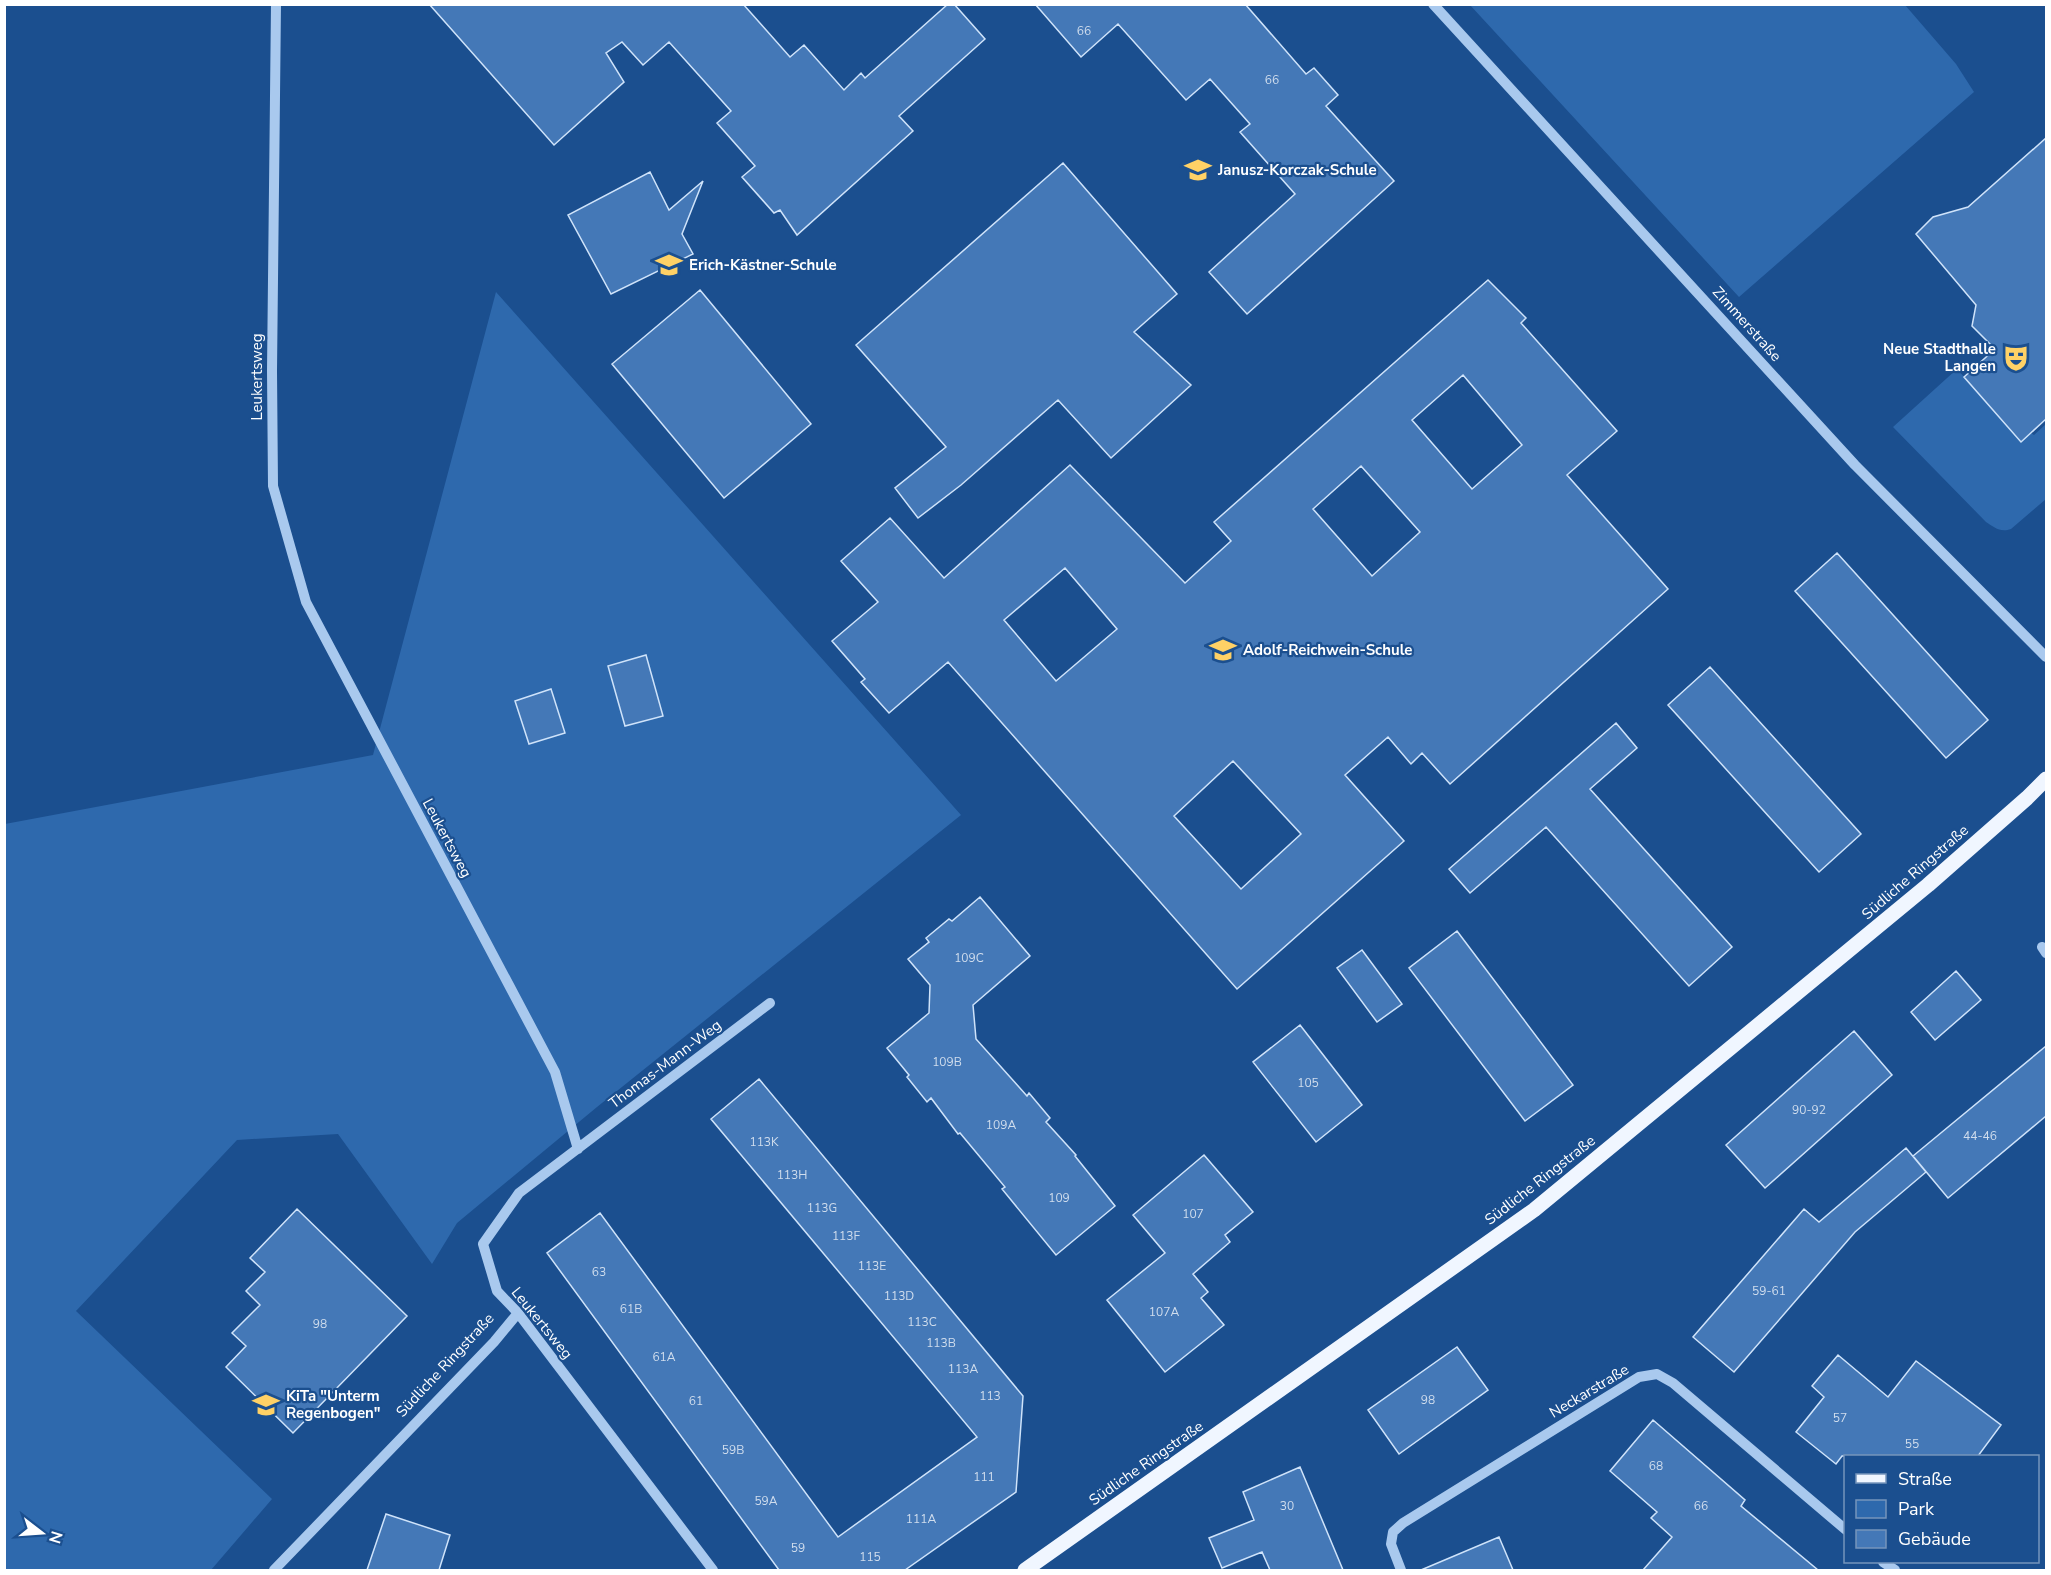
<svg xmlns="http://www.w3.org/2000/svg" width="2051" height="1575" font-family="'Nunito Sans',sans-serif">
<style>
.green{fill:#2e69ad}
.building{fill:#4478b7;stroke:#cfe3fa;stroke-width:1.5;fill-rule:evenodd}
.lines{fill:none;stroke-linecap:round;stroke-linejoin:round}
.minor{stroke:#a9c9ee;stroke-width:10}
.major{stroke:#f0f6ff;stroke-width:15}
.labels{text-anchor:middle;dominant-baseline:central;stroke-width:4.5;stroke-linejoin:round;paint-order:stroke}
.number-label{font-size:12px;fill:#d0dded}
.poi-label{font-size:15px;font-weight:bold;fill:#fff;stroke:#1b4f8f;text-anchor:start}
.street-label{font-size:15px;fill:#fff;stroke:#1b4f8f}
</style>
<rect width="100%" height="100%" fill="#1b4f8f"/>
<!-- green -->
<path class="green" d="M 1470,5 L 1905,5 L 1956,64 L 1974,92 L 1739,297 Z
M 496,292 L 961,815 L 597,1107 L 457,1223 L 432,1264 L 338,1134 L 237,1140 L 76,1311 L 272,1499 L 211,1570 L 5,1570 L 5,824 L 373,755 Z
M 1957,369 L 2021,441 L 2031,433 L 2034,435 L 2046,424 L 2046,499 L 2011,529 C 2000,533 1994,527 1986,522 L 1893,427 Z"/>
<!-- building -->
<path class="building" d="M 429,4 L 743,4 L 790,57 L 804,45 L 844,90 L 861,73 L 865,78 L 948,4 L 954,4 L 985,39 L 899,116 L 913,131 L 797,235 L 780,210 L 774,213 L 742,177 L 755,166 L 717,123 L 731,111 L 669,42 L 643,65 L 622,42 L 606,53 L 624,82 L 554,145 Z
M 1035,4 L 1245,4 L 1306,74 L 1314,68 L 1338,95 L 1326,106 L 1394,181 L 1247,314 L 1209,272 L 1295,194 L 1240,132 L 1250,124 L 1210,79 L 1186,100 L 1118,24 L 1081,57 Z
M 2046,138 L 2046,419 L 2021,442 L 1964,377 L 1995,349 L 1972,326 L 1976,305 L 1916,234 L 1933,217 L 1968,207 Z
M 1063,163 L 1177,294 L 1134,332 L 1191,385 L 1111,458 L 1058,400 L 961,485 L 918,518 L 895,488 L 946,447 L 856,345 Z
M 650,172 L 669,210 L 703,181 L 682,234 L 693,254 L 611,294 L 568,215 Z
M 1488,280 L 1526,318 L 1521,323 L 1617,431 L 1567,475 L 1668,589 L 1450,784 L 1422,753 L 1411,764 L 1388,737 L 1345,775 L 1404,841 L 1237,989 L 948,662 L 889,713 L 861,682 L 865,679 L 832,641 L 878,602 L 841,561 L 890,518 L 944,578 L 1070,465 L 1185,583 L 1231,541 L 1214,522 ZM 1463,375 L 1522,445 L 1472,489 L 1412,420 ZM 1361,466 L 1420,532 L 1372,576 L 1313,509 ZM 1065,568 L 1117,629 L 1056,681 L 1004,620 ZM 1233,761 L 1301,834 L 1241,889 L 1174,816 Z
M 700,290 L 811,424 L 724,498 L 612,364 Z
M 1837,553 L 1988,720 L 1946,758 L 1795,591 Z
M 646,655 L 663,716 L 625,726 L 608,666 Z
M 1710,667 L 1861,834 L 1819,872 L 1668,705 Z
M 551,689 L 565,733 L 529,744 L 515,701 Z
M 1616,723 L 1637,748 L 1590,789 L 1732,947 L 1689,986 L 1546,827 L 1470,893 L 1449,869 Z
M 980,897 L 1030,956 L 973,1005 L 976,1039 L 1027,1096 L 1029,1093 L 1050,1118 L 1046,1122 L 1076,1155 L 1075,1156 L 1115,1206 L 1056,1255 L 1002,1189 L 1005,1187 L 960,1133 L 958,1134 L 931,1098 L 927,1102 L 907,1077 L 909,1075 L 887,1048 L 929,1013 L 930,985 L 908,959 L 929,942 L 926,938 L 949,919 L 952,921 Z
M 1457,931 L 1573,1085 L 1525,1121 L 1409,968 Z
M 1362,950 L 1402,1004 L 1377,1022 L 1337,968 Z
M 1956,971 L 1981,1000 L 1935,1040 L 1911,1012 Z
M 1300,1025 L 1362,1105 L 1316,1142 L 1253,1062 Z
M 1854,1031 L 1892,1075 L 1765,1188 L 1726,1145 Z
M 2046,1046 L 2046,1116 L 1948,1198 L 1913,1156 Z
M 759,1079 L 1023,1396 L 1016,1492 L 905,1570 L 779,1570 L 547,1253 L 600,1213 L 838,1537 L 977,1437 L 711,1119 Z
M 1906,1148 L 1926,1172 L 1855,1232 L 1734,1372 L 1693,1337 L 1804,1209 L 1819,1222 Z
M 1204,1155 L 1253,1212 L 1225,1235 L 1230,1242 L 1193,1274 L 1208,1292 L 1201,1298 L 1224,1325 L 1165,1372 L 1107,1300 L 1165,1253 L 1133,1215 Z
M 297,1209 L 407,1316 L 293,1433 L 226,1367 L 246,1346 L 232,1333 L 260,1305 L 246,1291 L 265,1272 L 250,1258 Z
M 1457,1347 L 1488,1390 L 1399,1454 L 1368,1410 Z
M 1838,1355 L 1888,1397 L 1916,1361 L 2001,1425 L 1978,1456 L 1842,1456 L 1836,1464 L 1796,1432 L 1824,1397 L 1812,1386 Z
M 1653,1420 L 1745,1500 L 1741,1506 L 1818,1570 L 1643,1570 L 1672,1537 L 1651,1518 L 1657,1512 L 1610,1471 Z
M 1300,1467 L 1343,1570 L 1270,1570 L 1262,1552 L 1222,1568 L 1209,1538 L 1254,1520 L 1243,1492 Z
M 386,1514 L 450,1535 L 439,1570 L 367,1570 Z
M 1499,1537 L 1513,1570 L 1421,1570 Z"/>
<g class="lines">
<!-- minor -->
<path class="minor" d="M 276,4 L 272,371 L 273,486 L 306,602 L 555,1072 L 578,1149
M 1433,4 L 1855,465 L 2046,657
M 2042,947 L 2046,953
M 1883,1562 L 1895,1570
M 274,1570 L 494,1342 L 518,1313
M 713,1570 L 518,1313 L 497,1291 L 483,1244 L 519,1193 L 770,1003
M 1401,1570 L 1391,1544 L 1393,1532 L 1403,1523 L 1639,1377 L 1657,1374 L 1673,1383 L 1846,1530"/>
<!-- major -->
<path class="major" d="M 1025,1570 L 1534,1210 L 1928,885 L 2027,798 L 2046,779"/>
</g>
<!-- icons -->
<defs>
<symbol id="school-bare" viewBox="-9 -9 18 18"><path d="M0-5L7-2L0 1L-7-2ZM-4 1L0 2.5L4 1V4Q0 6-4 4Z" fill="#ffd166" stroke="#1b4f8f" stroke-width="2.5" paint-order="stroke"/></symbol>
<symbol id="theatre-bare" viewBox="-9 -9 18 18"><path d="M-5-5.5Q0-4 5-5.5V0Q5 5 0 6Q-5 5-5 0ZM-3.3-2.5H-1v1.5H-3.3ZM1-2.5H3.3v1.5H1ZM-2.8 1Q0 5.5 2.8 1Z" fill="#ffd166" stroke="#1b4f8f" stroke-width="2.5" paint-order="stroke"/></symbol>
</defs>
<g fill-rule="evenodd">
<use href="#school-bare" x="1179" y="151" width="38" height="38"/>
<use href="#school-bare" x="650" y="246" width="38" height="38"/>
<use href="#theatre-bare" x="1997" y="339" width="38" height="38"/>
<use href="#school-bare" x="1204" y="631" width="38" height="38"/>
<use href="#school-bare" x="247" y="1386" width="38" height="38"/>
</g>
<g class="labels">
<!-- number labels -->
<g class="number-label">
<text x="1084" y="31">66</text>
<text x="1272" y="80">66</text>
<text x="969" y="958">109C</text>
<text x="947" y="1062">109B</text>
<text x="1308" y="1083">105</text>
<text x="1809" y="1110">90-92</text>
<text x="1001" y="1125">109A</text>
<text x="1980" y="1136">44-46</text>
<text x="764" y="1142">113K</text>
<text x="792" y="1175">113H</text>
<text x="1059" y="1198">109</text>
<text x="822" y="1208">113G</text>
<text x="1193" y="1214">107</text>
<text x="846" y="1236">113F</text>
<text x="872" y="1266">113E</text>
<text x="599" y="1272">63</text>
<text x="1769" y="1291">59-61</text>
<text x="899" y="1296">113D</text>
<text x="631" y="1309">61B</text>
<text x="1164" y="1312">107A</text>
<text x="922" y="1322">113C</text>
<text x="320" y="1324">98</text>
<text x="941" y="1343">113B</text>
<text x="664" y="1357">61A</text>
<text x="963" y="1369">113A</text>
<text x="990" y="1396">113</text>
<text x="1428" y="1400">98</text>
<text x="696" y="1401">61</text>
<text x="1840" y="1418">57</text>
<text x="1912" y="1444">55</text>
<text x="733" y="1450">59B</text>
<text x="1656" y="1466">68</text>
<text x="984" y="1477">111</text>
<text x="766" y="1501">59A</text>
<text x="1287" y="1506">30</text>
<text x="1701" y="1506">66</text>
<text x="921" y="1519">111A</text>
<text x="798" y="1548">59</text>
<text x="870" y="1557">115</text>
</g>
<!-- poi labels -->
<g class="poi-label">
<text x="1218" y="170">Janusz-Korczak-Schule</text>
<text x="689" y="265">Erich-Kästner-Schule</text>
<text x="1996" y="349" text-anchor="end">Neue Stadthalle<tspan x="1996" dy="17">Langen</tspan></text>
<text x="1243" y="650">Adolf-Reichwein-Schule</text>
<text x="286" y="1396">KiTa "Unterm<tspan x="286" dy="17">Regenbogen"</tspan></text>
</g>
<!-- street labels -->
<g class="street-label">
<text transform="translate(1747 324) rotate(48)">Zimmerstraße</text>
<text transform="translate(257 377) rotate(-90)">Leukertsweg</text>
<text transform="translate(447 838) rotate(62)">Leukertsweg</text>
<text transform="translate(1915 872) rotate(-41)">Südliche Ringstraße</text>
<text transform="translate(665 1064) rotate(-37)">Thomas-Mann-Weg</text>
<text transform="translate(1540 1180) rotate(-38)">Südliche Ringstraße</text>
<text transform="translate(542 1323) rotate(51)">Leukertsweg</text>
<text transform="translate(445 1365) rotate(-47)">Südliche Ringstraße</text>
<text transform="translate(1589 1391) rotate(-31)">Neckarstraße</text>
<text transform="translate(1146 1463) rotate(-35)">Südliche Ringstraße</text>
</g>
</g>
<!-- border -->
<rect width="2051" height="1575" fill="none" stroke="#ffffff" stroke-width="12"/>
<!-- legend -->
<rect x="1844" y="1455" width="195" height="108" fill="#1b4f8f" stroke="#7695bc" stroke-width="1.5"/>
<rect x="1856" y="1474" width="30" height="9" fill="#f0f6ff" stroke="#7695bc" stroke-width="1.5"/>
<text x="1898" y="1485" font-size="18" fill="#ffffff">Straße</text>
<rect x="1856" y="1500" width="30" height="18" fill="#2e69ad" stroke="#7695bc" stroke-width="1.5"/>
<text x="1898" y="1515" font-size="18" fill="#ffffff">Park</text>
<rect x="1856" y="1530" width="30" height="18" fill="#4478b7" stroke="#7695bc" stroke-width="1.5"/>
<text x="1898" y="1545" font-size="18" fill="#ffffff">Gebäude</text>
<!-- north arrow -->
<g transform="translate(42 1533) rotate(107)" stroke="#1b4f8f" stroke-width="4.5" paint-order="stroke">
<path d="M0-4.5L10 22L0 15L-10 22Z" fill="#ffffff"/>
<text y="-9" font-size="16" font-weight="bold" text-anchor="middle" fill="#ffffff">N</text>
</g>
</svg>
